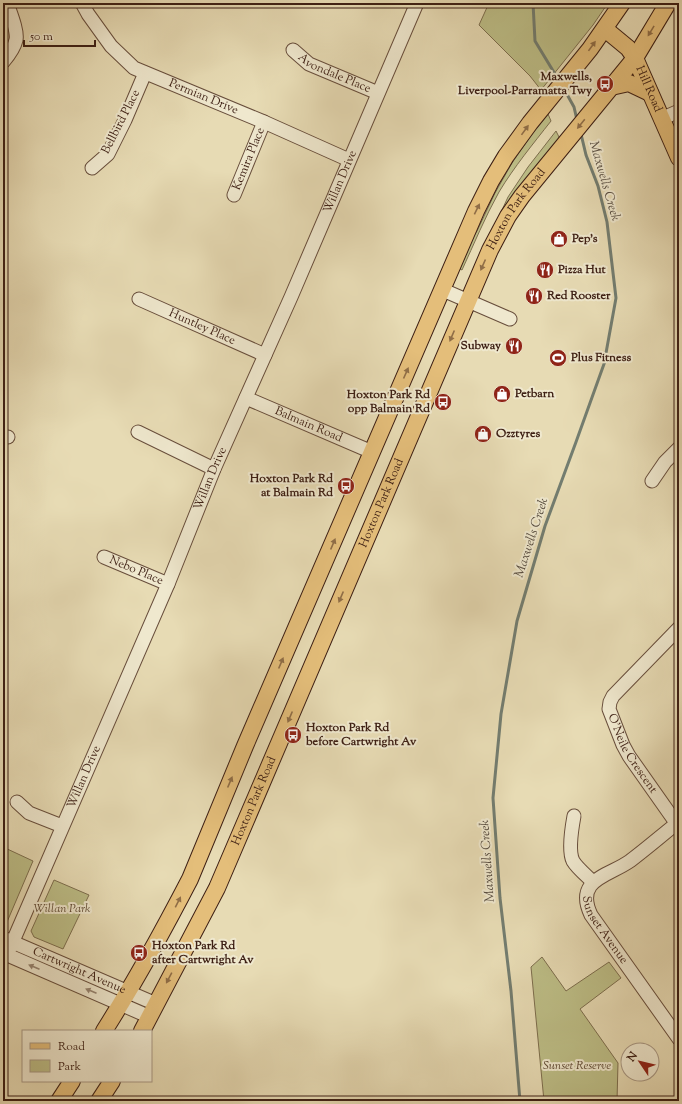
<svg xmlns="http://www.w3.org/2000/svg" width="682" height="1104" font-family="'Sorts Mill Goudy',serif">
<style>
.green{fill:#bdbe87;stroke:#7d6e4e}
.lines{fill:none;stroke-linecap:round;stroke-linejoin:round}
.stream{stroke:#737d70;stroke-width:3}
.minor-casing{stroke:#684e3c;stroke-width:15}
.major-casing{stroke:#3d1f14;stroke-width:18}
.minor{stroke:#efe8ce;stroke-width:13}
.major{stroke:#e4be7a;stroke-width:16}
.oneway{fill:#906e47}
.oneway2{fill:#968471}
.labels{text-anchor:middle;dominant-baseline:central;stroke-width:4;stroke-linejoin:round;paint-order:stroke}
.street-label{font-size:12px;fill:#3d1f14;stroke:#efe8ce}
.poi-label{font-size:12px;font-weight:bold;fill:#3d1f14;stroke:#efe8ce;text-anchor:start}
.park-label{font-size:12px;font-style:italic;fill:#5d4731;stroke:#efe8ce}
.water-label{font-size:13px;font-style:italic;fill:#584e42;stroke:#efe8ce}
</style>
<rect width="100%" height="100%" fill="#e7dbb4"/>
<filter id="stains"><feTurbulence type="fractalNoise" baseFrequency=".005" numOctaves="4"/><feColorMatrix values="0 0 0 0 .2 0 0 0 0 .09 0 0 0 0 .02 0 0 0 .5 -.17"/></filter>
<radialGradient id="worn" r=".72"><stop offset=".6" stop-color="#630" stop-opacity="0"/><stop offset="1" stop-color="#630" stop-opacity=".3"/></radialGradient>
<!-- green -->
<path class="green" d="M 489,3 L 608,3 L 593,25 L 541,90 L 530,76 L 479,25 Z
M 548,114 L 551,121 C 533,144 514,167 499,192 C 485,217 474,244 462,270 L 460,269 L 459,267 L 468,245 L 477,231 L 495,193 L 512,163 L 532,134 Z
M 556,131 L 561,141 L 477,264 L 508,197 L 528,167 Z
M 3,847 L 33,861 L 7,922 L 3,923 Z
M 54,880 L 89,895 L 63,949 L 34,937 L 31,931 Z
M 542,957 L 566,991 L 609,962 L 621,978 L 580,1009 L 618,1063 L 617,1101 L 544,1101 L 531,967 Z"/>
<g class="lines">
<!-- stream -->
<path class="stream" d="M 533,3 L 535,41 L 558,79
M 564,89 L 574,107 L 577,120
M 520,1101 L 511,991 L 500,898 L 493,798 L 501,714 L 517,621 L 545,526 L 576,442 L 604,364 L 616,298 L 607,222 L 598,186 L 586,155 L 581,134"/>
<defs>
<g id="minor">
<path id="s1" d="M 82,3 L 88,14 L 111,46 L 134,68 L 264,122 L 349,160"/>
<path id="s2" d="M 293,50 L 309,64 L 378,93"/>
<path d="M 3,62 C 8,56 14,49 16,40 C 18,31 10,12 7,3"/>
<path d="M 661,119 L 679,111"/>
<path d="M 92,168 L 108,154 L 125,120 L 145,73"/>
<path id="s3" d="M 234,195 L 264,122"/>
<path d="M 443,290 L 510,319"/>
<path id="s4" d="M 139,299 L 265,355"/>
<path id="s5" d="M 246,398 L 372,452"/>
<path d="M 138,432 L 214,469"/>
<path d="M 3,437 L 8,437"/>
<path d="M 652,481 L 665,462 L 679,448"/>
<path id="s6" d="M 104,557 L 168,584"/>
<path id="s7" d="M 679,628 L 613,696 L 610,702 L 609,709 L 623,745 L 629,756 L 679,827"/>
<path d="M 17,802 L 29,813 L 62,826"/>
<path d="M 574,816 C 572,827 568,851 573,861 C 577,868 587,876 593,882"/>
<path id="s8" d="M 676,824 C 661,836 646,849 630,861 C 609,876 574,879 591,915 L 679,1039"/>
<path id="s9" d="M 3,938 L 156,1004"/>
<path d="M 3,953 L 150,1017"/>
<path id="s10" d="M 7,955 L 168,584 L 214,469 L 291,297 L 417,3"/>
</g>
<g id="major">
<path id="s11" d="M 605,29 L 628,48 L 635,58 L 679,158"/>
<path d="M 611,87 L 629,83 L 650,93"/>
<path d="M 104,1031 C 135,982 163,931 190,879 L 245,746 L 476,211 L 491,181 L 506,156 L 530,123 L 590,49 L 622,3"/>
<path id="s12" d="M 142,1031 L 217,888 L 490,250 L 508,216 L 522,196 L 635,58 L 668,3"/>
<path d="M 59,1101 L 72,1081"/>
<path d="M 99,1101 L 112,1081"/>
</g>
</defs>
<!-- minor casing -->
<use href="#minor" class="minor-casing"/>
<!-- major casing -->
<use href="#major" class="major-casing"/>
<!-- minor -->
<use href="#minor" class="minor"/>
<!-- major -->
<use href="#major" class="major"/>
</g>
<!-- one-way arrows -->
<defs><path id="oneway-solid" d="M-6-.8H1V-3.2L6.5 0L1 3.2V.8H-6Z"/></defs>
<g class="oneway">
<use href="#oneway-solid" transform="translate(651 31) rotate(121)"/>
<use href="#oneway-solid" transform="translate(592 46) rotate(-54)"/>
<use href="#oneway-solid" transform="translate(581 124) rotate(129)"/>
<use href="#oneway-solid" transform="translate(525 130) rotate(-54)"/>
<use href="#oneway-solid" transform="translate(477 209) rotate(-64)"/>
<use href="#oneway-solid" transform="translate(483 265) rotate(114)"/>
<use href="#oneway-solid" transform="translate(452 336) rotate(113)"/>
<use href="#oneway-solid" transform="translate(406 373) rotate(-66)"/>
<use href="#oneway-solid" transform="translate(333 544) rotate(-67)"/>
<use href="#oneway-solid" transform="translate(341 597) rotate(113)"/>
<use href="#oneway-solid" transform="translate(281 663) rotate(-67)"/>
<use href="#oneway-solid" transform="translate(290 717) rotate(113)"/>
<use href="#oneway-solid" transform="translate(230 782) rotate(-67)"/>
<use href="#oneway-solid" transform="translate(178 902) rotate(-63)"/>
<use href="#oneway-solid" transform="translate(169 978) rotate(118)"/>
</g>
<g class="oneway2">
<use href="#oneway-solid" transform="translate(34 967) rotate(-157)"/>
<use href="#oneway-solid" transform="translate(91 991) rotate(-157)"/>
</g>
<!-- icons -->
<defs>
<symbol id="bus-disc" viewBox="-11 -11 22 22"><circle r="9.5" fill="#8f2418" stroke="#efe8ce"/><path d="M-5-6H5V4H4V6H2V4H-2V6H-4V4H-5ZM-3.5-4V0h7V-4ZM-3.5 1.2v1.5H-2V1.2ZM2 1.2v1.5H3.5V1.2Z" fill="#fff"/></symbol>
<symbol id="shop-disc" viewBox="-11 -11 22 22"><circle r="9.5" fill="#8f2418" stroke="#efe8ce"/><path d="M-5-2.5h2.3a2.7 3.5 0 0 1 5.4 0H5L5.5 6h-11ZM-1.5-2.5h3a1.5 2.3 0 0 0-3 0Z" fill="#fff"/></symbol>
<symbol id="restaurant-disc" viewBox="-11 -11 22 22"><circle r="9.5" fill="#8f2418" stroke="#efe8ce"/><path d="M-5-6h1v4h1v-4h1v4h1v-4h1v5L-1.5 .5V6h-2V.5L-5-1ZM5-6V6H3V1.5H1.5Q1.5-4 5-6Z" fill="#fff"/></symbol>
<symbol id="stadium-disc" viewBox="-11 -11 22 22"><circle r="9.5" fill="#8f2418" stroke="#efe8ce"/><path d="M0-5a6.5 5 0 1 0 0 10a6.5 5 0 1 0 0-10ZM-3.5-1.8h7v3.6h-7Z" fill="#fff"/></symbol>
</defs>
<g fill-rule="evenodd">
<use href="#bus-disc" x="595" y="74" width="20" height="20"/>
<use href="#shop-disc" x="549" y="229" width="20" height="20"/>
<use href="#restaurant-disc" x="535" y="260" width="20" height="20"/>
<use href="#restaurant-disc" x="524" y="286" width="20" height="20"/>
<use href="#restaurant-disc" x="504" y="336" width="20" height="20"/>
<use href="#stadium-disc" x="548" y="348" width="20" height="20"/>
<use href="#shop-disc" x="492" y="384" width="20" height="20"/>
<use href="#bus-disc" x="433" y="392" width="20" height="20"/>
<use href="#shop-disc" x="473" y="424" width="20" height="20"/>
<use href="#bus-disc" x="336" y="476" width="20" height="20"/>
<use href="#bus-disc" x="283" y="725" width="20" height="20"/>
<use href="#bus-disc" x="129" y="943" width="20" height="20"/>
</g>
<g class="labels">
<!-- street labels -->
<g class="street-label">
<text stroke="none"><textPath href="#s2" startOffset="48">Avondale Place</textPath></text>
<text stroke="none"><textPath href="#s11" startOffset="76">Hill Road</textPath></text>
<text stroke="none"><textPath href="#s1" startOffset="159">Permian Drive</textPath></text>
<text transform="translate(121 122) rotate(-63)">Bellbird Place</text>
<text stroke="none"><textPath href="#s3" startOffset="39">Kemira Place</textPath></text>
<text stroke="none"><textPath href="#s10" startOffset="842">Willan Drive</textPath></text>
<text stroke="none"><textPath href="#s12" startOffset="904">Hoxton Park Road</textPath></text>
<text stroke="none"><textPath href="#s4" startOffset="69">Huntley Place</textPath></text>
<text stroke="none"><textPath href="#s5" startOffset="68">Balmain Road</textPath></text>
<text stroke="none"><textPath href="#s10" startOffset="518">Willan Drive</textPath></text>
<text stroke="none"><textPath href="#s12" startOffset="580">Hoxton Park Road</textPath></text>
<text stroke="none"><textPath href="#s6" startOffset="35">Nebo Place</textPath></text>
<text stroke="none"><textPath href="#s7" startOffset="159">O'Neile Crescent</textPath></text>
<text stroke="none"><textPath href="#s10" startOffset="194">Willan Drive</textPath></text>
<text stroke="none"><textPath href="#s12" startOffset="256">Hoxton Park Road</textPath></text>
<text stroke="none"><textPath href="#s8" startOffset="156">Sunset Avenue</textPath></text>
<text stroke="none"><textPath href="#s9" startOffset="83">Cartwright Avenue</textPath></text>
</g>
<!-- poi labels -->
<g class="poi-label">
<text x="592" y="77" text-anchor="end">Maxwells,<tspan x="592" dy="14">Liverpool-Parramatta Twy</tspan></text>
<text x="572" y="239">Pep's</text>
<text x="558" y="270">Pizza Hut</text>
<text x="547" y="296">Red Rooster</text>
<text x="501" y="346" text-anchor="end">Subway</text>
<text x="571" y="358">Plus Fitness</text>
<text x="515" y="394">Petbarn</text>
<text x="430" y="395" text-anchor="end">Hoxton Park Rd<tspan x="430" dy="14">opp Balmain Rd</tspan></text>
<text x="496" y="434">Ozztyres</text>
<text x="333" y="479" text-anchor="end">Hoxton Park Rd<tspan x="333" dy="14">at Balmain Rd</tspan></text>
<text x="306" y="728">Hoxton Park Rd<tspan x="306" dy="14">before Cartwright Av</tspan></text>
<text x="152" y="946">Hoxton Park Rd<tspan x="152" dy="14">after Cartwright Av</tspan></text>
</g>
<!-- park labels -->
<g class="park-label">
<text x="62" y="909">Willan Park</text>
<text x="577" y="1066">Sunset Reserve</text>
</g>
<!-- water labels -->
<g class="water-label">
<text transform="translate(604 181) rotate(74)">Maxwells Creek</text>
<text transform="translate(532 538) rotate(-72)">Maxwells Creek</text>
<text transform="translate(488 861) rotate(-94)">Maxwells Creek</text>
</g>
</g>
<!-- margin -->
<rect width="682" height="1104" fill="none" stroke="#e7dbb4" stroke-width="16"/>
<rect x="4" y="4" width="674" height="1096" fill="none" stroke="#3d1f14" stroke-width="2"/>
<rect x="8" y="8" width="666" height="1088" fill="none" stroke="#3d1f14"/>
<!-- legend -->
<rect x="22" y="1030" width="130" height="52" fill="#efe8ce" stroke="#a89884"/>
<rect x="30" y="1043" width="20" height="6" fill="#e4be7a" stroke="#a89884"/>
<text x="58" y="1050" font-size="12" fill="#3d1f14">Road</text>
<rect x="30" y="1060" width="20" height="12" fill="#bdbe87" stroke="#a89884"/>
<text x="58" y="1070" font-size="12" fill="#3d1f14">Park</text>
<!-- north arrow -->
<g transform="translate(640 1062) rotate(305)"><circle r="19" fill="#efe8ce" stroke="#a89884"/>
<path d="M0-3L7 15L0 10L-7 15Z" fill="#8f2418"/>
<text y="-6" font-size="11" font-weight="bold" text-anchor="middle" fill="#3d1f14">N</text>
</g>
<!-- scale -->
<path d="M24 40v6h71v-6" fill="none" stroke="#3d1f14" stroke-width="2"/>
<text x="30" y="40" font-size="12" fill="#3d1f14" stroke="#efe8ce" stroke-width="3" paint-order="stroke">50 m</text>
<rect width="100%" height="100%" filter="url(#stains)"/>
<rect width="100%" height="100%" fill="url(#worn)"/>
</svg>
